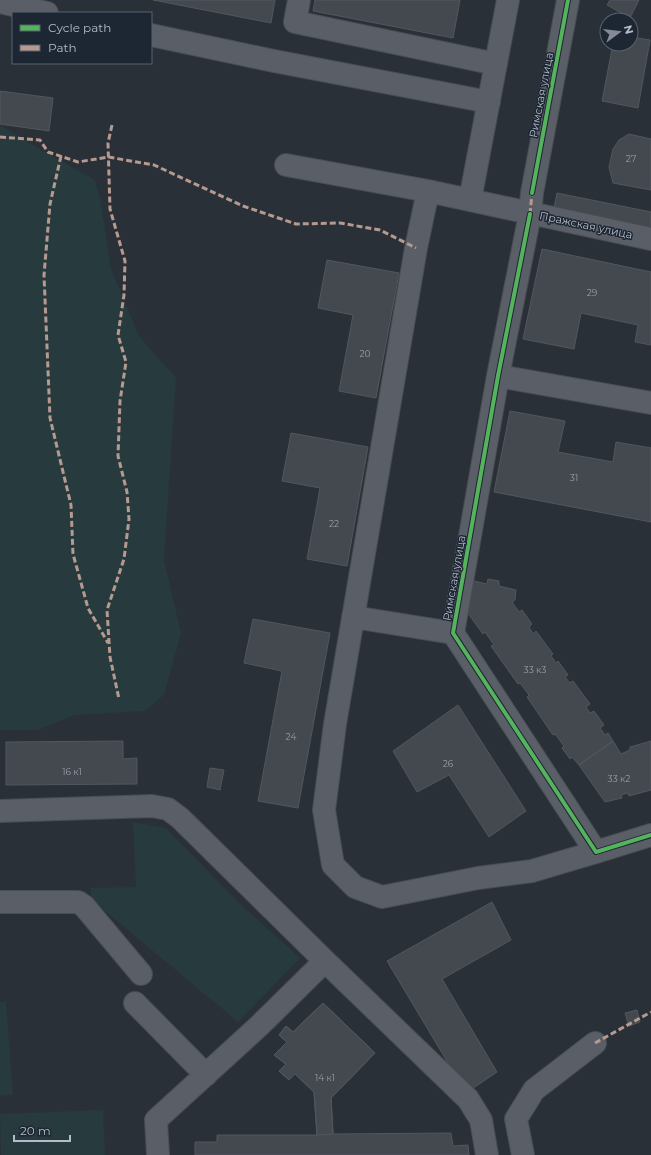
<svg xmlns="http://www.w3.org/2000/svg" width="651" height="1155" font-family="Montserrat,sans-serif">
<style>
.green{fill:#273a3e}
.building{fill:#444950;stroke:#52575f}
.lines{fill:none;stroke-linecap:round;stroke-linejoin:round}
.minor-casing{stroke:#484c53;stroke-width:24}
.minor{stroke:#5a5e66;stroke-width:22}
.quiet{stroke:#b69a8f;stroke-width:3;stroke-dasharray:6 3;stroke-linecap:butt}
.cycleway-casing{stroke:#1d2633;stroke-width:6}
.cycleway{stroke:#56b35d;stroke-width:4}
.labels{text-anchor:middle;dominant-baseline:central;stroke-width:3;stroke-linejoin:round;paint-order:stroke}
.number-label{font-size:9px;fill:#989fab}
.street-label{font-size:11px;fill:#b4bcc9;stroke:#1d2633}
</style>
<rect width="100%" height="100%" fill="#2a3038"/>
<!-- green -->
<path class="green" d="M 0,125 L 36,147 L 95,180 L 101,203 L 111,269 L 139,336 L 176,378 L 164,560 L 181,633 L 164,695 L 145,711 L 75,715 L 37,730 L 0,730 Z
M 133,822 L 166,828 L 240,904 L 300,958 L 238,1022 L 92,900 L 90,888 L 136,887 Z
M 0,1002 L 6,1002 L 13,1095 L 0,1096 Z
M 103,1110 L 105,1155 L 1,1155 L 0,1114 Z"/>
<!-- building -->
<path class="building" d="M 153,0 L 275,0 L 271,23 Z
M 315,0 L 460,0 L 453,38 L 313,11 Z
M 610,0 L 639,0 L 630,18 L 607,5 Z
M 631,37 L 650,40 L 638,108 L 602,101 L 613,44 L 631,44 Z
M 0,91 L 53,98 L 49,131 L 0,124 Z
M 629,134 L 651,139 L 651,190 L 613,183 L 609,167 L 613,149 L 619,140 Z
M 557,193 L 651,212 L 651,228 L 554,208 Z
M 542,249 L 651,272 L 651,345 L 635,342 L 638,325 L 581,313 L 574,349 L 523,339 Z
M 327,260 L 399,273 L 376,398 L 339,391 L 353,315 L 318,308 Z
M 510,411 L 565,421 L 558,452 L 613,462 L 616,442 L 651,448 L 651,522 L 494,492 Z
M 291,433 L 368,447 L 347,566 L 307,559 L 320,488 L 282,481 Z
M 488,579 L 499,581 L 499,586 L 516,590 L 515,600 L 512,602 L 519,612 L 522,610 L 532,624 L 529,627 L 533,634 L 536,631 L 553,654 L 551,656 L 556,663 L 558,661 L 568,675 L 565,677 L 570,683 L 573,681 L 590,704 L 586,707 L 590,713 L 594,711 L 604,725 L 600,728 L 605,735 L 608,733 L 613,741 L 579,765 L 572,757 L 570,759 L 562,748 L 564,746 L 555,734 L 553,735 L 527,697 L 529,695 L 520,683 L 518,684 L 491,646 L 494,645 L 485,632 L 483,634 L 467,612 L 474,581 L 487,584 Z
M 253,619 L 330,633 L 298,808 L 258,801 L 282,671 L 244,663 Z
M 458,705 L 526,811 L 489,837 L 449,775 L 417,792 L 393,751 Z
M 123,741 L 123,759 L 137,758 L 137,784 L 6,785 L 6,742 Z
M 613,741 L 621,754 L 630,750 L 630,747 L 651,741 L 651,790 L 629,796 L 628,793 L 621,795 L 622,798 L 605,802 L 579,765 Z
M 210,768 L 224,770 L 220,790 L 207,787 Z
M 492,902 L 511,940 L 442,979 L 497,1072 L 466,1093 L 387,961 Z
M 323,1003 L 375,1053 L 331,1098 L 333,1134 L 451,1133 L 453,1146 L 468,1145 L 469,1155 L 195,1155 L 195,1142 L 217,1142 L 217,1135 L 317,1135 L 314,1092 L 295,1074 L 289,1080 L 279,1071 L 286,1064 L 274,1055 L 287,1042 L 279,1035 L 286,1026 L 293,1032 Z
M 323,1003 L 375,1053 L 331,1098 L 333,1134 L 317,1135 L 314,1092 L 295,1074 L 289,1080 L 279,1071 L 286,1064 L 274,1055 L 287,1042 L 279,1035 L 286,1026 L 293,1032 Z
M 637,1010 L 640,1022 L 629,1026 L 625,1013 Z"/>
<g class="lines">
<defs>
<path id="minor" d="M 299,0 L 295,22 L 496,64
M 568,0 L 532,193 L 530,214 L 498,376 L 453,633 L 596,852 L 651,835
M 0,2 L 47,13
M 151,35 L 274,61 L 489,102
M 286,165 L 428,191 L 651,239
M 428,191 L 416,248 L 335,724 L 324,810 L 333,865 L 355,887 L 382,897 L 478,878 L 532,871 L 596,852
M 470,200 L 508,0
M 498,376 L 651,403
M 353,617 L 453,633
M 0,811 L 152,806 L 168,809 L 180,818 L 325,961 L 468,1099 L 481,1120 L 487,1155
M 0,902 L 78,902 L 84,906 L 141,974
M 135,1003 L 206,1075
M 158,1155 L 156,1120 L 260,1025 L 325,961
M 523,1155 L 516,1119 L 534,1090 L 595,1043"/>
</defs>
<!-- minor casing -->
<use href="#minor" class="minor-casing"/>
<!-- minor -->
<use href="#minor" class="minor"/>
<!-- quiet -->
<path class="quiet" d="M 112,125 L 108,143 L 110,209 L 125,261 L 124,295 L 118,335 L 126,362 L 120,401 L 118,456 L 127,492 L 129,519 L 124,559 L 107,610 L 110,657 L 119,699
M 0,137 L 40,140 L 48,152 L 78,162 L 108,157 L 154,165 L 243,206 L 296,224 L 340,223 L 380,230 L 416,248
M 61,156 L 50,204 L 44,275 L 50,418 L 71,505 L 73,554 L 88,608 L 108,643
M 530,214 L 532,193
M 595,1043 L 651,1012"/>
<defs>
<path id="cycleway" d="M 532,193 L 568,0
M 530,214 L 498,376 L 453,633 L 596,852 L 651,835"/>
</defs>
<!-- cycleway casing -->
<use href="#cycleway" class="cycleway-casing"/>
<!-- cycleway -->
<use href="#cycleway" class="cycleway"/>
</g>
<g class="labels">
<!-- number labels -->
<g class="number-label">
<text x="631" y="158">27</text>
<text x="592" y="292">29</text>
<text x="365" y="353">20</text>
<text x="574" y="477">31</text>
<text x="334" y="523">22</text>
<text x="535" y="669">33 к3</text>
<text x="291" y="736">24</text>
<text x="448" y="763">26</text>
<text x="72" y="771">16 к1</text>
<text x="619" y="778">33 к2</text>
<text x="325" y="1077">14 к1</text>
</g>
<!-- street labels -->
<g class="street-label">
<text transform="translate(541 95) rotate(-79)">Римская улица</text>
<text transform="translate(586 225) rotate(12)">Пражская улица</text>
<text transform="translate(454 578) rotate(-80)">Римская улица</text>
</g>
</g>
<!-- legend -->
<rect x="12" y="12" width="140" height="52" fill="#1d2633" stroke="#59626f"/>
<rect x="20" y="25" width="20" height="6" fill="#56b35d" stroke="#59626f"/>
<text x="48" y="32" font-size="12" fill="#b4bcc9">Cycle path</text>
<rect x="20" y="45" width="20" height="6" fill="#b69a8f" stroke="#59626f"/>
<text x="48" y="52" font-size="12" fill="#b4bcc9">Path</text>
<!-- north arrow -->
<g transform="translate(619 32) rotate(75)"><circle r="19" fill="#1d2633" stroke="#59626f"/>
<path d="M0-3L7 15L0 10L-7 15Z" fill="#848b96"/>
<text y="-6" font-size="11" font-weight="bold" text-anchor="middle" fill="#b4bcc9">N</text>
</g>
<!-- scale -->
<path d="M14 1135v6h56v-6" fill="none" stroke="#b4bcc9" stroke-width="2"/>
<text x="20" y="1135" font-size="12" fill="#b4bcc9" stroke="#1d2633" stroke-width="3" paint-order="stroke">20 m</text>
</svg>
